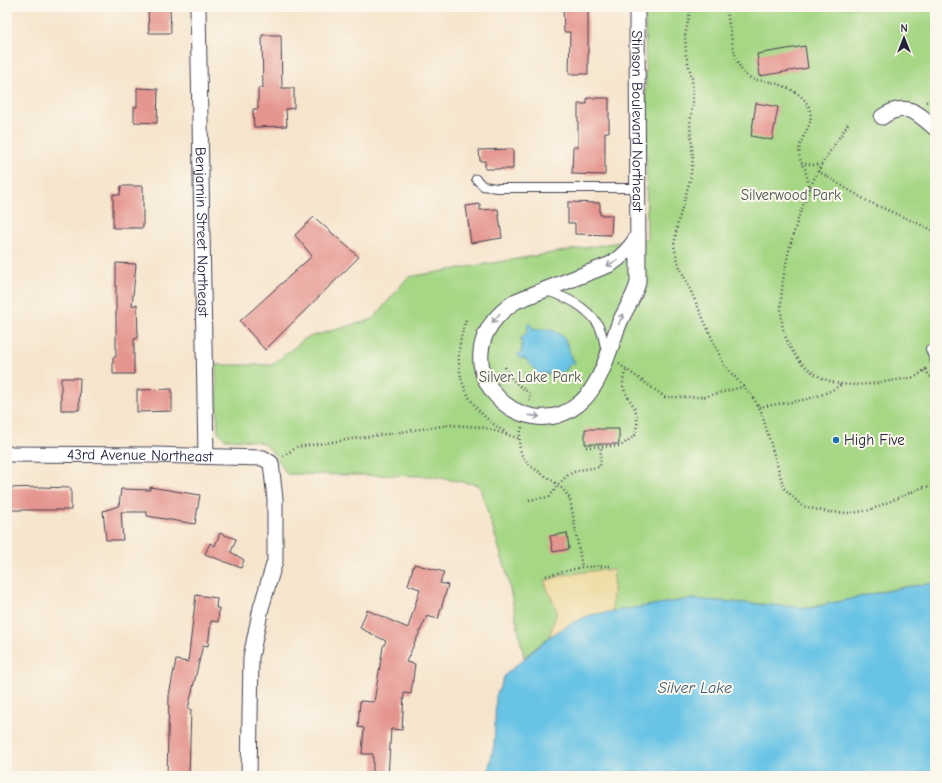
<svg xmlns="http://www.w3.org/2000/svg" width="942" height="783" font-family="'Comic Neue',sans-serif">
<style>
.green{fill:#a6d785;stroke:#647c60}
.sand{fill:#eeda9e;stroke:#887e6c}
.water{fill:#67c3e5;stroke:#447290}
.building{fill:#e5958f}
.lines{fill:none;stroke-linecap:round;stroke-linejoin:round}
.service-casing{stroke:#423f51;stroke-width:10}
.minor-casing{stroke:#423f51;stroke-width:17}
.path{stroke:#423f51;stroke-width:2.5;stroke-dasharray:1 3;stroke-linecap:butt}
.service{stroke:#fff;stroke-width:8}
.minor{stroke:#fff;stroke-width:15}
.oneway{stroke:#9c9ca7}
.poi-dot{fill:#1f6fb2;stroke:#fbf7ec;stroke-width:1.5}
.labels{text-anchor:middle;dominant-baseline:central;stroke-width:4;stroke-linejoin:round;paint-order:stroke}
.street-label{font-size:15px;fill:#22223b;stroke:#fbf7ec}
.park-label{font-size:15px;fill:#4a5851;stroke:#fbf7ec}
.poi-label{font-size:15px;fill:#22223b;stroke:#fbf7ec;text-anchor:start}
.water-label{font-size:16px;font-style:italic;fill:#3a5a76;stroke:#fbf7ec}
</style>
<rect width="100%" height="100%" fill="#fbf7ec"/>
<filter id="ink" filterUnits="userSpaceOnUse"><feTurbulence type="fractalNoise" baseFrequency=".025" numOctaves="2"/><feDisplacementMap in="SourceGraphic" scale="8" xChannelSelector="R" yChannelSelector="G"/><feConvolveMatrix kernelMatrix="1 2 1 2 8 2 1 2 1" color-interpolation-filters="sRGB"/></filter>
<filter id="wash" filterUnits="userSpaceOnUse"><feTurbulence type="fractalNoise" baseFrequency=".012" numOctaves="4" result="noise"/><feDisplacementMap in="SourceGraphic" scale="16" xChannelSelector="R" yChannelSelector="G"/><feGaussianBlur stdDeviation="0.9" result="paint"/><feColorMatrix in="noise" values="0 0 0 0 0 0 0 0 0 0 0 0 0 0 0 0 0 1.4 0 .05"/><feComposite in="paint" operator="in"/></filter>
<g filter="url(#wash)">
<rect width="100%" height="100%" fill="#f6e5cd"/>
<!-- green -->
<path class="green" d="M 645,7 L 935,7 L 935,583 L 904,587 L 810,608 L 691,599 L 590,615 L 549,637 L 524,657 L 506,570 L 479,485 L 429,476 L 287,474 C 266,439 266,441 225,439 L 218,432 L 216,365 L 272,365 L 306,338 L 373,319 L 408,277 L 625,241 L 647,239 Z"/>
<!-- sand -->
<path class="sand" d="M 599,570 L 614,570 L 612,612 C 584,616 573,623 549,637 L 557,611 L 544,581 L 564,575 Z"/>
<!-- water -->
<path class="water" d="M 531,324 L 533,330 C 556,326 568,335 571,359 L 575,361 L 574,364 L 570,363 L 567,369 L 557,375 L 541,373 L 539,377 L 535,377 L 535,369 L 524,358 L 521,359 L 517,355 L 522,352 L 521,338 L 528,331 L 527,325 Z
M 935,583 L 935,776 L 487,776 L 494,745 L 496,696 L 505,675 L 549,637 L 574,622 L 590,615 L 691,599 L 810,608 L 904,587 Z"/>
<g id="blocks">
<!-- building -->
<path class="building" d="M 563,7 L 588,7 L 588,74 L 569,74 L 570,32 L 564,32 Z
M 170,8 L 171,33 L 149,33 L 148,9 Z
M 262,35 L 281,35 L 282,88 L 294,88 L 294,108 L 286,109 L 287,126 L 254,127 L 253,109 L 258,109 L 258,88 L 263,88 Z
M 805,46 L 808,68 L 760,76 L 757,54 Z
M 137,88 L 158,89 L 157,123 L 134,122 L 134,107 L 137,107 Z
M 587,98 L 609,98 L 609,132 L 605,132 L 605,175 L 572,174 L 573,147 L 578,147 L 578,104 L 587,104 Z
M 756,103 L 778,107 L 772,140 L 751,136 Z
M 513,149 L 513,169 L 485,169 L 485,161 L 480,161 L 479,150 Z
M 121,186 L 143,186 L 143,228 L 113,228 L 113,194 L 120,195 Z
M 568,202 L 600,203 L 600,215 L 612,215 L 611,235 L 575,234 L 575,223 L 568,223 Z
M 480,204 L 480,210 L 498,209 L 502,238 L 471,243 L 466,206 Z
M 314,217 L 359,257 L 265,350 L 240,321 L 312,256 L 295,235 Z
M 116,263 L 136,264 L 132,306 L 137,304 L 138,338 L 134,339 L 134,374 L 113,374 L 113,357 L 116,357 Z
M 61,378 L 80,378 L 79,410 L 61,410 Z
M 172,389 L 172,411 L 137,412 L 137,390 Z
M 585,429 L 619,429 L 619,444 L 585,444 Z
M 42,487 L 71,488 L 71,510 L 7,510 L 7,488 Z
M 150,487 L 200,495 L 195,524 L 147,516 L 147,512 L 121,512 L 123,540 L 106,540 L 103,511 L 119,506 L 121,489 L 150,490 Z
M 220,533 L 236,539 L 231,552 L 244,560 L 241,568 L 205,554 L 210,543 L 215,546 Z
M 567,533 L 569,549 L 553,552 L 550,536 Z
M 414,564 L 444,572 L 440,583 L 448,585 L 438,619 L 427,616 L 406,662 L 415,664 L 411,694 L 404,693 L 402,730 L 391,729 L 388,776 L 373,776 L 373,754 L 362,754 L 364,728 L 358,727 L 360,701 L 374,702 L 383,647 L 386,641 L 360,628 L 367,610 L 408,628 L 420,589 L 408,585 Z
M 196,595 L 217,598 L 216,608 L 219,608 L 218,622 L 211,621 L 208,646 L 203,645 L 188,709 L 191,709 L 189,776 L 167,776 L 169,695 L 176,660 L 188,662 Z"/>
</g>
</g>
<g filter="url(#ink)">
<use href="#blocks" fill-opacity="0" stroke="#423f51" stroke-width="1"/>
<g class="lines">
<defs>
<path id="service" d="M 476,179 L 483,186 L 497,188 L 638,188
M 545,291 C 565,296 585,306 597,323 C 603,331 604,344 606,353
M 930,349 L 935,362"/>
<g id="minor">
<path id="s1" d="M 198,7 L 206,456"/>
<path id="s2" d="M 637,7 L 638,282 C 635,297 625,309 619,324 C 609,349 602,383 581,402 C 521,455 430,358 516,301 L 611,264 C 623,256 631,248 638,235"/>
<path d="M 882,117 C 905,101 917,112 935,128"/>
<path id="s3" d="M 7,454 L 153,455 L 263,458 L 271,463 L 275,499 L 275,561 L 261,608 L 251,657 L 249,776"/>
</g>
</defs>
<!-- service casing -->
<use href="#service" class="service-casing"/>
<!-- minor casing -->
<use href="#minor" class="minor-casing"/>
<!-- path -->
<path class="path" d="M 691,7 L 685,36 L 686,55 L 692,78 L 693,101 L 690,124 L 693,159 L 690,180 L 678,222 L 674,246 L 679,265 L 724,365 L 752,396 L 761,411 L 784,488 L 802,506 L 827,512 L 852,513 L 870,510 L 921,488 L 935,485
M 726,7 C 730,25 732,57 743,72 C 750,81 760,80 770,82 C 785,85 807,95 810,111 C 815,130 793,138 801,163
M 926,102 L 935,99
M 848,124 C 838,140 826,156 817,173 C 798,210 776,281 782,322 C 785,349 806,374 832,382 C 857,389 885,381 911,378 L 917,376 L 927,368
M 822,164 L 814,165 L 801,163 L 805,169 L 810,189 L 830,200
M 818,171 L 867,201 L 935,231
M 466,320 C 449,367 462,407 507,433
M 619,364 L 665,397 L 704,397 L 742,387
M 505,367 C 511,381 519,386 531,394 L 529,401
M 925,370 L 935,382
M 759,407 C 788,402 818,401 842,384
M 522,427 C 508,472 553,469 570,499 L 582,567
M 586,447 L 621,446 L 635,435 C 636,430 638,424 637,419 C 636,398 614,392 627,369
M 283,456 L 297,447 L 449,425 L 482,427 L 518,438
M 529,500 L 549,497 C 569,471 569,471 600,467 L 601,446
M 546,576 L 582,567 L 612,566"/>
<!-- service -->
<use href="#service" class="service"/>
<!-- minor -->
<use href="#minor" class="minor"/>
</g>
<!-- one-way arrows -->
<defs><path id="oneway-shaft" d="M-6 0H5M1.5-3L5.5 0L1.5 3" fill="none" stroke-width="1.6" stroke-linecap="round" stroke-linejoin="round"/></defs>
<g class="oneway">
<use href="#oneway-shaft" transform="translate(612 263) rotate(151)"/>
<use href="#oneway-shaft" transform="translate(496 318) rotate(130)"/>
<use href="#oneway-shaft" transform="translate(621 319) rotate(-66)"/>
<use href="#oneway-shaft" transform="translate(534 416) rotate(7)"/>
</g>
</g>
<!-- markers -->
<circle class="poi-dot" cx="836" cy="440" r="4"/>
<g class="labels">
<!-- street labels -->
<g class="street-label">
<text stroke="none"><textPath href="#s2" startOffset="114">Stinson Boulevard Northeast</textPath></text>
<text stroke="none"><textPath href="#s1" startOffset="225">Benjamin Street Northeast</textPath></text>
<text stroke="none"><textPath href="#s3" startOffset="133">43rd Avenue Northeast</textPath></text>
</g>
<!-- park labels -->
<g class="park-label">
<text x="791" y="195">Silverwood Park</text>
<text x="530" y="377">Silver Lake Park</text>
</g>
<!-- poi labels -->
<g class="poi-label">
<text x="844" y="440">High Five</text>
</g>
<!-- water labels -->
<g class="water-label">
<text x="695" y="688">Silver Lake</text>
</g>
</g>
<!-- margin -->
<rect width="942" height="783" fill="none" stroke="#fbf7ec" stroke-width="24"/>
<!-- north arrow -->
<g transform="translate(904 38)" stroke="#fbf7ec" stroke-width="3" paint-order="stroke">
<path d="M0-3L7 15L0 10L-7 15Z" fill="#22223b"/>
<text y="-6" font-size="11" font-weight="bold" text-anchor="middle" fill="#22223b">N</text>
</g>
</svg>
